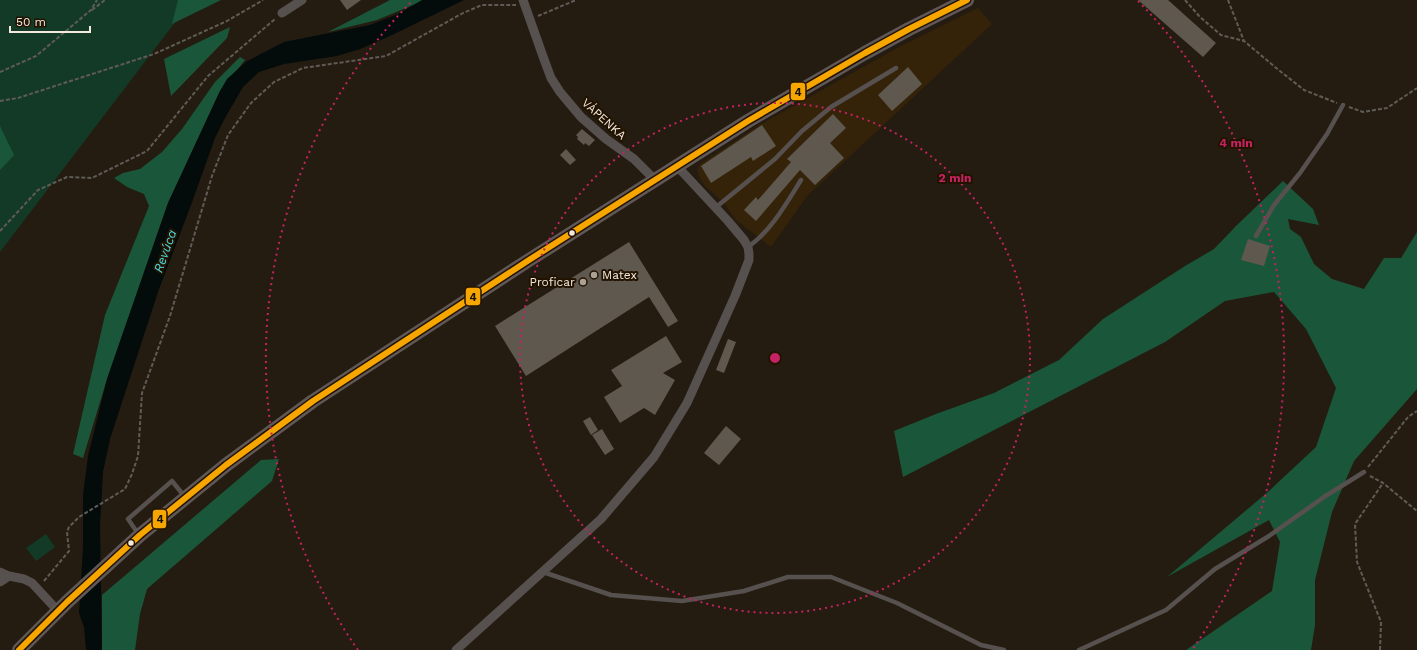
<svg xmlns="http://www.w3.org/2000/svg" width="1417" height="650" font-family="'Work Sans',sans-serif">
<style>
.built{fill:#342308}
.green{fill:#133a26}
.forest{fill:#1a573a}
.water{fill:#040b0b}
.building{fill:#5f584f}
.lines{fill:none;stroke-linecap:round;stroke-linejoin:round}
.path{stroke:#605b57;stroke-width:2;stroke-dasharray:4 2;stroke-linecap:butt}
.service{stroke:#56504e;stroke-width:4.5}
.minor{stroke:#56504e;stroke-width:9}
.primary{stroke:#605857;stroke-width:14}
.bus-1-casing{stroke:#221301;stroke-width:9}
.bus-1{stroke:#f7a600;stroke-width:6}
.ring{fill:none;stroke:#c42262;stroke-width:2;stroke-dasharray:2 4}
.bus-dot{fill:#f4e9dd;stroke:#221301;stroke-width:1.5}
.poi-dot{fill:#aba195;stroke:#221301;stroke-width:1.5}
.labels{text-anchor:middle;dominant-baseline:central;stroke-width:4;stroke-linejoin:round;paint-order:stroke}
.street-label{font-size:12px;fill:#f4e9dd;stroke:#221301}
.poi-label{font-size:12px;fill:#f4e9dd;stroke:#221301;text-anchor:start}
.water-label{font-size:13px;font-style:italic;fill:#4bd6df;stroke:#221301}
.centre{fill:#c42262;stroke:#221301;stroke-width:2}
.ring-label{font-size:12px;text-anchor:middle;font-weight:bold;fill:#c42262;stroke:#221301;stroke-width:4;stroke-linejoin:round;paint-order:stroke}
.line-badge{stroke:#221301;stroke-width:1.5}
.pale-badge-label{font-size:11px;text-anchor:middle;font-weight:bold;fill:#111}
</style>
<rect width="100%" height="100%" fill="#241c10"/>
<!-- built -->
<path class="built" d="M 978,8 L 992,24 L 807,196 L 771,247 L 736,220 L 722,201 L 705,186 L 700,178 L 697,170 L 700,164 L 761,124 L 897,48 Z"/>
<!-- green -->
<path class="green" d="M 0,0 L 192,0 L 0,252 Z
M 46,534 L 55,547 L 36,561 L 26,548 Z"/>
<!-- forest -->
<path class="forest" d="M 178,0 L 221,0 L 172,24 Z
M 390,0 L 425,0 L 377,20 L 328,32 Z
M 230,27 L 227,38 L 171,96 L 164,59 Z
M 240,57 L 245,60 L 220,91 L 168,203 L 107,379 L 83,458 L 73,454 L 105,315 L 149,206 L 144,194 L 127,187 L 114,178 L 123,173 L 140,169 L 162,152 L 182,129 L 215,82 Z
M 0,126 L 14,155 L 0,170 Z
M 1283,181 L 1313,209 L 1319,225 L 1288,219 L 1290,229 L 1301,237 L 1314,264 L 1332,279 L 1364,289 L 1384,258 L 1401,258 L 1417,232 L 1417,389 L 1354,461 L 1332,512 L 1315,580 L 1315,625 L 1311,650 L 1186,650 L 1272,591 L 1280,542 L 1269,520 L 1167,577 L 1269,491 L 1316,447 L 1336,388 L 1306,329 L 1274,292 L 1225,301 L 1165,342 L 903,477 L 894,431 L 936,414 L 994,393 L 1059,360 L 1103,319 L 1185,266 L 1214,249 L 1237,225 Z
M 279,459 L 272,481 L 147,589 L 140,614 L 135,650 L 102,650 L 102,595 L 261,460 Z"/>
<!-- water -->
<path class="water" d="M 422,0 L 464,0 L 390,36 L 360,49 L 337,56 L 284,64 L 259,72 L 243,87 L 225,118 L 215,138 L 191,205 L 158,292 L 110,439 L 103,472 L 100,525 L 102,650 L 86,650 L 84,627 L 79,613 L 83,548 L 83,495 L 88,456 L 107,379 L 168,203 L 220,91 L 227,79 L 247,61 L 284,42 L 370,25 L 398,14 Z"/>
<!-- building -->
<path class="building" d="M 340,0 L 361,0 L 347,10 Z
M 1138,0 L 1168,0 L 1216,43 L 1203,57 Z
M 908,67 L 922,84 L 892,111 L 878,95 Z
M 833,114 L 846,128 L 830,143 L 844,158 L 815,185 L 800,170 L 756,221 L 744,210 L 756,197 L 758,200 L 791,162 L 787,159 Z
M 762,125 L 776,146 L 753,161 L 751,157 L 711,183 L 701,166 Z
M 582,129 L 595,140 L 589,146 L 585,143 L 584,145 L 577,139 L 578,137 L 576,135 Z
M 566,149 L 576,160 L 570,165 L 560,155 Z
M 1248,239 L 1270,246 L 1264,266 L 1241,260 Z
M 629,242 L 678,321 L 668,327 L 649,297 L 526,376 L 495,326 Z
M 666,336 L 682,362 L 663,373 L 675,380 L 655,415 L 644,408 L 620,423 L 604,397 L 622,386 L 611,370 Z
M 728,339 L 736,342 L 724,373 L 716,370 Z
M 590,417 L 598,430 L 591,435 L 583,421 Z
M 726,426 L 741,439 L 719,465 L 704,453 Z
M 602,429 L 614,449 L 605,455 L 592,435 Z"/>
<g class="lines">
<!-- path -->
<path class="path" d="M 1185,0 L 1200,17 L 1221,35 L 1244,41
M 1228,0 L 1244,41 L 1275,67 L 1304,90 L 1337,103
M 92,10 L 105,0
M 538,16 L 576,0
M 0,72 L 36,56 L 91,10 L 97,0
M 0,101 L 18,98 L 154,54 L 227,21 L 263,0
M 1349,107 L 1363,112 L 1387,108 L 1417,88
M 0,231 L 38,190 L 67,177 L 92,178 L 147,151 L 208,76 L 275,19
M 1368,467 L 1408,417 L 1417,411
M 1370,476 L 1383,483 L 1417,511
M 44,581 L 69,551 L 67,532 L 69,527 L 79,517 L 125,489 L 132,474 L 138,456 L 142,393 L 170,316 L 212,176 L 228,135 L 251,103 L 274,82 L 303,68 L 386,56 L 463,13 L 482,5 L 516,5
M 1380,650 L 1381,622 L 1357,562 L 1355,524 L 1383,483"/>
<!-- service -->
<path class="service" d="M 715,208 L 775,159 L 802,131 L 831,107 L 896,68
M 1256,236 L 1274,205 L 1300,173 L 1327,134 L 1343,105
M 748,247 C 771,231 786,204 801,180
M 139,535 L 128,519 L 172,481 L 185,497
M 543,572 L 611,595 L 682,601 L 744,591 L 788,577 L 831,577 L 897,603 L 981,645 L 1004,650
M 1079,650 L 1166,610 L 1215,569 L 1269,536 L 1324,497 L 1364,472"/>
<!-- minor -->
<path class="minor" d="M 523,0 L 545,62 L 551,78 L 560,92 L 581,117 L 606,139 L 634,159 L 654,179
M 282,13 L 302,0
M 0,572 L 9,576 L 24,579 L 32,583 L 58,611
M 0,582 L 9,576
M 456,650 L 601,519 L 654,457 L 687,403 L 735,296 L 749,260 L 749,254 L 748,247 L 744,240 L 728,221 L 676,165"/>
<!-- primary -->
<path class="primary" d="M 19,650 L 67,602 L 140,535 L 226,465 L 313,401 L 529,260 L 748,121 L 865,53 L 909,29 L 967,0"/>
<defs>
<path id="bus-1" d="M 19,650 L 67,602 L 140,535 L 226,465 L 313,401 L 529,260 L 748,121 L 865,53 L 909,29 L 967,0"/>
</defs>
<!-- bus-1 casing -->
<use href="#bus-1" class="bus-1-casing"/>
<!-- bus-1 -->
<use href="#bus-1" class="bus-1"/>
</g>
<!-- distance rings -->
<g class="ring">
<circle cx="775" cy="358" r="255"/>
<path d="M358 650A509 509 0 0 1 412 1M1138 1A509 509 0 0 1 1192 650"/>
</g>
<!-- markers -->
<g class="bus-dot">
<circle cx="572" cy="233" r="3.5"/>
<circle cx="131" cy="543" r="3.5"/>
</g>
<g class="poi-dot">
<circle cx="594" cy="275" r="4"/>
<circle cx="583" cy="282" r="4"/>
</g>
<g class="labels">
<!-- street labels -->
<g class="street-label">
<text transform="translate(604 119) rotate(42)">VÁPENKA</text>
</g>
<!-- poi labels -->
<g class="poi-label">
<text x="602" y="275">Matex</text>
<text x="575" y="282" text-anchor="end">Proficar</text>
</g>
<!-- water labels -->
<g class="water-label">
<text transform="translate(165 251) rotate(-70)">Revúca</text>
</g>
</g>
<circle cx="775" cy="358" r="6" class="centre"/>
<g class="ring-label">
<text x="1236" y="147">4 min</text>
<text x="955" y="182">2 min</text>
</g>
<g class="line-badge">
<rect x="790" y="82" width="16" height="19" rx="4" fill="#f7a600"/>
<rect x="465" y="287" width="16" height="19" rx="4" fill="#f7a600"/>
<rect x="152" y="509" width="15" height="20" rx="4" fill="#f7a600"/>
</g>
<g class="pale-badge-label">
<text x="798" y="96">4</text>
<text x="473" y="301">4</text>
<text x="160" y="523">4</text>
</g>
<!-- scale -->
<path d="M10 26v6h80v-6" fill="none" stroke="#f4e9dd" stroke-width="2"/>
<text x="16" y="26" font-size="12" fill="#f4e9dd" stroke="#221301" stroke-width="3" paint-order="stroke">50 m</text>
</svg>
